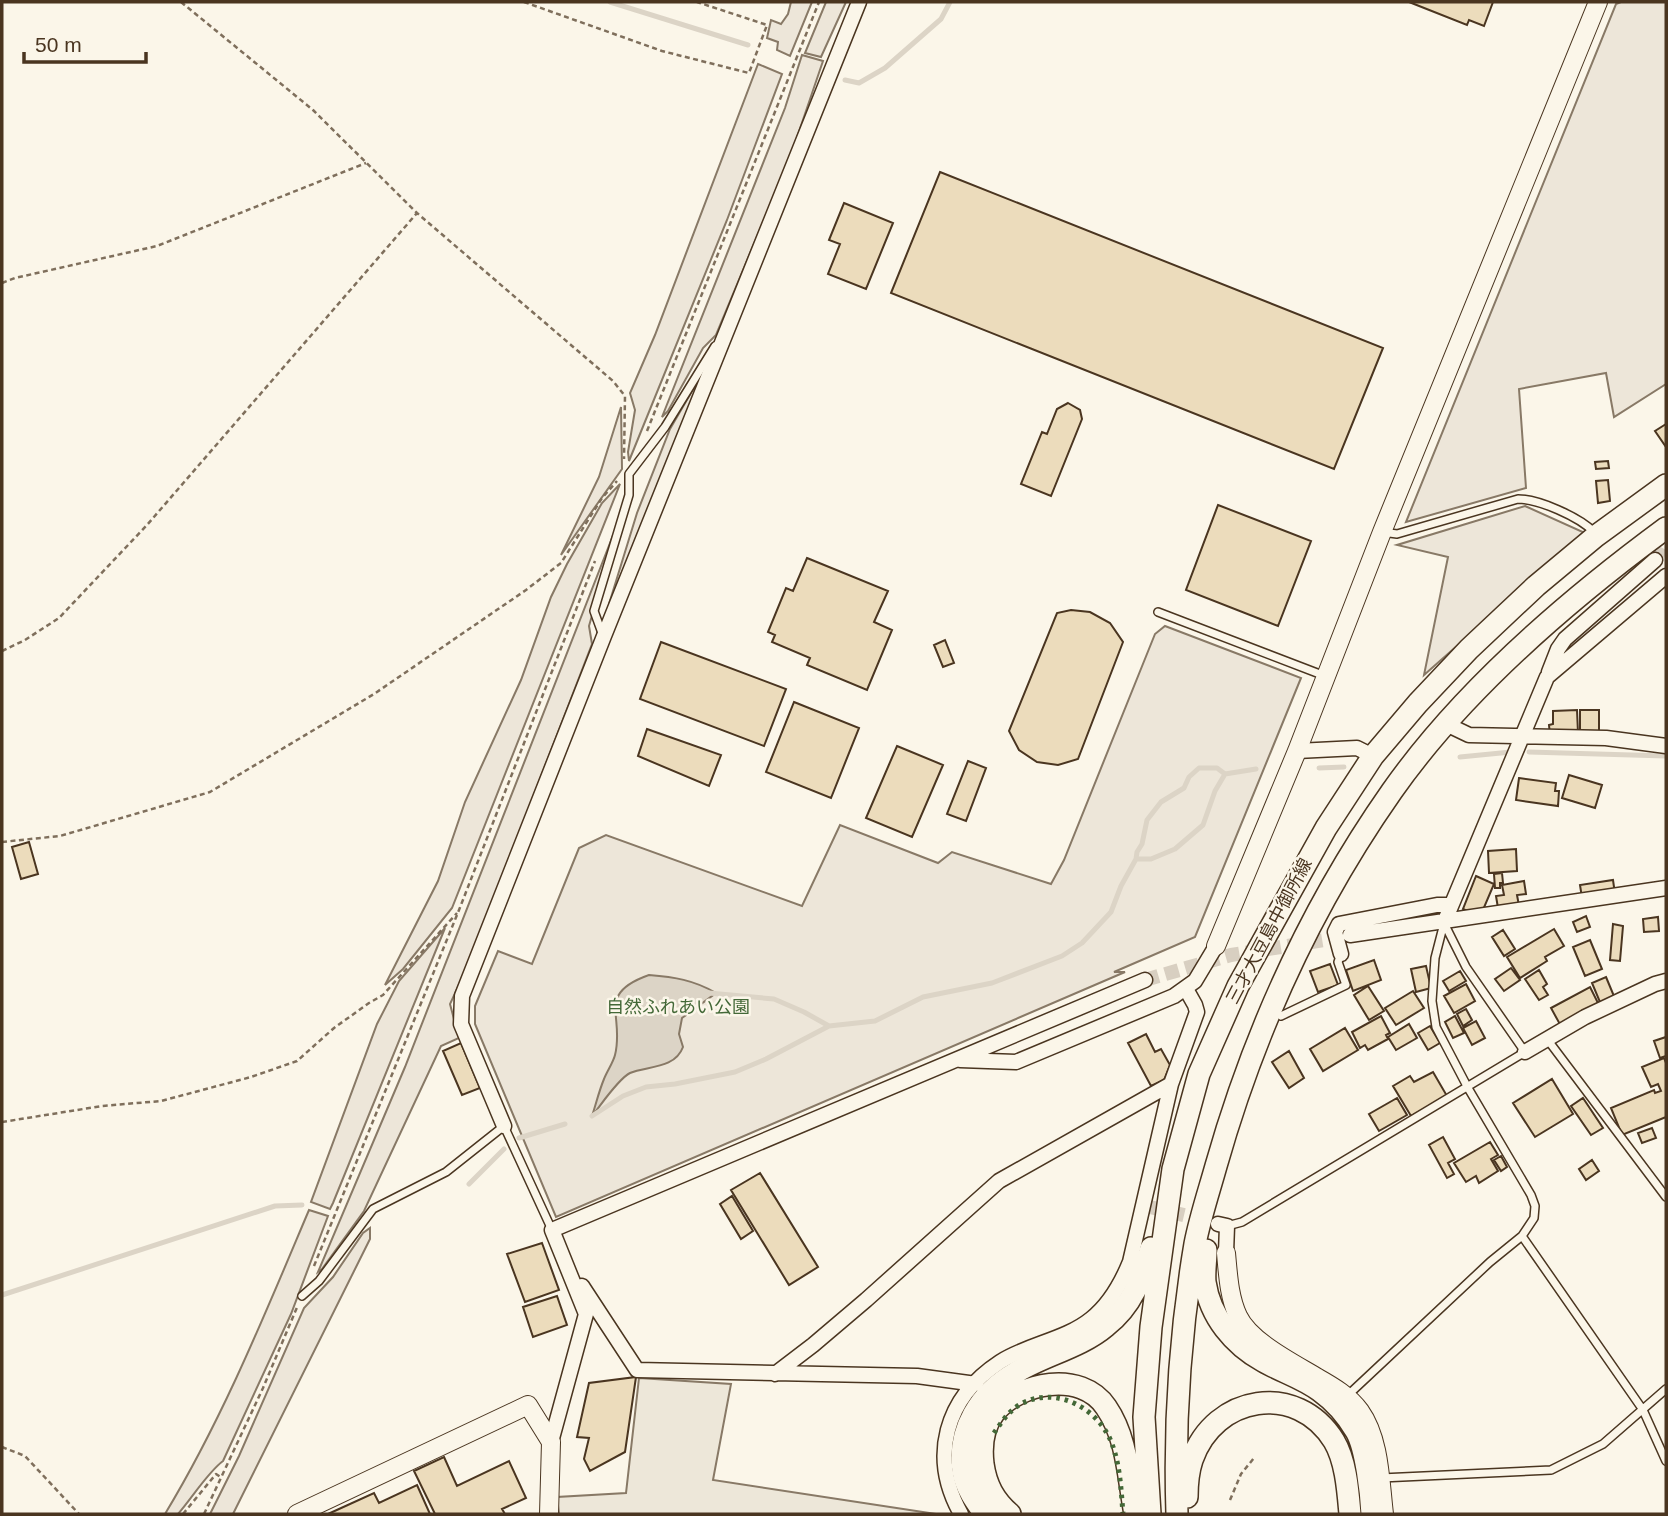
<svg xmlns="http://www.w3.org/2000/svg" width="1668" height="1516" font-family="Arial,'Noto Sans JP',sans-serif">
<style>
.green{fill:#ede6d9;stroke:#887966;stroke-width:2}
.parking{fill:#ede7d9;stroke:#887966;stroke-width:2}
.water{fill:#dcd4c6;stroke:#887966;stroke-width:2}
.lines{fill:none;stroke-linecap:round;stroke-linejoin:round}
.stream{stroke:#dcd4c6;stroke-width:5}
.building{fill:#ecdcbc;stroke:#4a3520;stroke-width:2}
.minor-tunnel{stroke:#d8cfc1;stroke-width:14;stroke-dasharray:14 7;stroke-linecap:butt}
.service-casing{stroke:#4a3520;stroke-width:10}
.minor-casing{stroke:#4a3520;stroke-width:17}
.tertiary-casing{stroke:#4a3520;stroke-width:20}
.secondary-casing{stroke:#4a3520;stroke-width:24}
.path{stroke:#7f6f5c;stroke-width:2.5;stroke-dasharray:5 3.5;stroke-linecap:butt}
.service{stroke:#fbf6e9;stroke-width:7}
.minor{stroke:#fbf6e9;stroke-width:14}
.tertiary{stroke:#fbf6e9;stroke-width:18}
.secondary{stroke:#fbf6e9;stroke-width:21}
.hedge{stroke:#436837;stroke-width:5;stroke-dasharray:3.5 5;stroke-linecap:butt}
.labels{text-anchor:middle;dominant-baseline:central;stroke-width:5;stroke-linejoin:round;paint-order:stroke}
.street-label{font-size:18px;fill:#4a3520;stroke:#fbf6e9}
.park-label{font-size:18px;fill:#436837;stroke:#fbf6e9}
</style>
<rect width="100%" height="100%" fill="#fbf6e9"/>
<!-- green -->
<path class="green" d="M 791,2 L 812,2 L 790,56 L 777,50 L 778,42 L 767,38 L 771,20 L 781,24 L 788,14 Z
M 826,2 L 846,2 L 821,57 L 805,53 Z
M 1621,2 L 1666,2 L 1666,384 L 1614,417 L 1606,373 L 1519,389 L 1526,488 L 1406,522 L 1616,4 Z
M 802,55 L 823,61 L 791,155 L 716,335 L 703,348 L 668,411 L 662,417 L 785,108 Z
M 758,64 L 782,74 L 727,220 L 629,461 L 628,452 L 635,410 L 630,393 L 655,335 Z
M 699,379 L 703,379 L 609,604 L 637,513 L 670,429 Z
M 621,407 L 622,469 L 561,555 L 599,477 Z
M 620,484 L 452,908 L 403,969 L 385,985 L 438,881 L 465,802 L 521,680 L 551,597 L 567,564 L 602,503 Z
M 1525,506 L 1585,533 L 1424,675 L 1448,557 L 1397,545 Z
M 612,538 L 613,543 L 589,626 L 592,644 L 470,961 L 450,1004 L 459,1038 L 441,1046 L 364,1211 L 322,1269 L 318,1272 L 405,1067 Z
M 1165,626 L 1301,678 L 1195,937 L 1114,972 L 1125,972 L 556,1217 L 475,1024 L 475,1006 L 498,951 L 532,964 L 579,848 L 606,835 L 802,906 L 840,825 L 938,863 L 952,852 L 1051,884 L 1064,860 L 1155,634 Z
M 445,928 L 333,1203 L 330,1209 L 311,1202 L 377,1024 L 399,981 Z
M 309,1210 L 328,1216 L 291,1314 L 223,1461 C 208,1472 192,1498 178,1514 L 165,1514 C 223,1418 265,1314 309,1210 Z
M 370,1228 L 370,1239 L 233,1514 L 210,1514 L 239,1456 L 304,1308 L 333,1277 L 363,1233 Z"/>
<!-- parking -->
<path class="parking" d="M 639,1378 L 731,1384 L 713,1480 L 936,1514 L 559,1514 L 557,1497 L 626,1493 Z"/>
<!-- water -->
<path class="water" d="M 649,975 C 674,977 694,980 716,993 L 682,1018 L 679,1034 L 683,1047 C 675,1069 647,1066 630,1073 C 618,1079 601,1105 592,1116 C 596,1104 599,1091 604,1079 C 607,1071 613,1063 615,1055 C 625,1016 595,994 649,975 Z"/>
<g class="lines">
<!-- stream -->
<path class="stream" d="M 610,2 L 748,45
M 845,80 L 859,83 L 885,68 L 941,19 L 950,2
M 1529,752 L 1666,756
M 1460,757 L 1511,752
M 1319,768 L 1344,767
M 1136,859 L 1137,852 L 1142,844 L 1147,820 L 1161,802 L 1184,788 L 1189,777 L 1199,768 L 1217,768 L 1225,774
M 709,993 L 774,999 L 804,1012 L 829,1026
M 592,1116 L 623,1096 L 646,1087 L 675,1084 L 735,1072 L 766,1059 L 829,1026 L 875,1021 L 923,997 L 992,983 L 1062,956 L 1082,943 L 1111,912 L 1121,886 L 1136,859 L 1151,859 L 1175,849 L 1203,825 L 1215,791 L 1225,774 L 1256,769
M 519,1138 L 565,1124
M 469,1184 L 504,1149
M 2,1295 L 275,1206 L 302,1205"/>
</g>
<!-- building -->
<path class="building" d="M 1409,2 L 1493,2 L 1484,26 L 1469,20 L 1467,25 Z
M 940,172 L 1383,348 L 1334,469 L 891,293 Z
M 844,203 L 893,223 L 866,289 L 828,274 L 840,244 L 829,240 Z
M 1068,403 L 1080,410 L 1082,419 L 1051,496 L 1021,484 L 1042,432 L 1047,434 L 1057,409 Z
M 1666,424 L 1666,447 L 1655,431 Z
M 1608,461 L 1609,468 L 1596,469 L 1595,462 Z
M 1608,480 L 1610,501 L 1598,503 L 1596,481 Z
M 1218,505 L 1311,541 L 1278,626 L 1186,590 Z
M 807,558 L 888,591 L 874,622 L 892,630 L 867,690 L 807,665 L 810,658 L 772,642 L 775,635 L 768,632 L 786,588 L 793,591 Z
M 1071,610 L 1090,612 L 1110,623 L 1123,642 L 1078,759 L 1058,765 L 1037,762 L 1019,750 L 1009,731 L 1057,613 Z
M 945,640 L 954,663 L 943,667 L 934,645 Z
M 661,642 L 786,689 L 764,746 L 640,699 Z
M 794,702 L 859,728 L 831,798 L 766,772 Z
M 1577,710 L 1578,733 L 1550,735 L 1549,725 L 1553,724 L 1553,711 Z
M 1580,710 L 1599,710 L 1599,733 L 1580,733 Z
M 647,729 L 721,755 L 709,786 L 638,756 Z
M 897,746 L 943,765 L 912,837 L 866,818 Z
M 968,761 L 986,768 L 966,821 L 947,814 Z
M 1569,775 L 1602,785 L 1595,808 L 1562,798 Z
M 1519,778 L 1556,783 L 1555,791 L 1559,791 L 1558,806 L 1516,800 Z
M 29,842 L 38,874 L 21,879 L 12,847 Z
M 1516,849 L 1517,871 L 1489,873 L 1488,851 Z
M 1502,873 L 1503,883 L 1500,883 L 1500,888 L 1495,888 L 1494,874 Z
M 1476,876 L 1494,884 L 1480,917 L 1463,909 Z
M 1613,880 L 1615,894 L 1582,898 L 1580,885 Z
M 1524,881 L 1526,894 L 1517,895 L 1520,911 L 1499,914 L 1496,896 L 1504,895 L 1502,885 Z
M 1586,916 L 1590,927 L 1577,932 L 1573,922 Z
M 1658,917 L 1659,931 L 1644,932 L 1643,919 Z
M 1613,924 L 1623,926 L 1620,961 L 1610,960 Z
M 1554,929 L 1564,946 L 1545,957 L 1547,961 L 1520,978 L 1507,957 Z
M 1503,930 L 1515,949 L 1504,956 L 1492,937 Z
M 1590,940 L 1602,969 L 1585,976 L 1573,947 Z
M 1374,960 L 1381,980 L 1353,991 L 1346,970 Z
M 1330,964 L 1338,985 L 1318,992 L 1310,971 Z
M 1426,966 L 1431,988 L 1416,992 L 1411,969 Z
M 1511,968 L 1520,980 L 1504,991 L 1495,979 Z
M 1539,970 L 1547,984 L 1543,987 L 1548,995 L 1539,1000 L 1525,979 Z
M 1460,971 L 1466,981 L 1449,991 L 1443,981 Z
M 1606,977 L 1616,1001 L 1602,1007 L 1592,983 Z
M 1466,984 L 1475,1001 L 1454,1013 L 1444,996 Z
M 1368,986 L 1384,1011 L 1369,1020 L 1354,995 Z
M 1590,987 L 1600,1007 L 1562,1028 L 1551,1008 Z
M 1413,991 L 1424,1008 L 1396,1025 L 1385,1008 Z
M 1466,1009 L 1472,1020 L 1463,1026 L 1457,1014 Z
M 1381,1016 L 1390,1033 L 1386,1035 L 1388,1039 L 1368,1050 L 1365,1045 L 1360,1048 L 1352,1032 Z
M 1455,1016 L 1464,1033 L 1453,1038 L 1445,1022 Z
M 1476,1021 L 1485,1038 L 1472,1045 L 1463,1028 Z
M 1409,1024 L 1417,1038 L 1396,1050 L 1388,1037 Z
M 1430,1026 L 1440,1043 L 1428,1050 L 1418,1033 Z
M 1345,1028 L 1358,1050 L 1323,1071 L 1310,1049 Z
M 1146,1034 L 1155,1052 L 1161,1049 L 1170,1065 L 1164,1080 L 1151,1086 L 1128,1043 Z
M 1666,1037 L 1666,1056 L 1660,1058 L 1654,1041 Z
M 461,1043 L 480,1088 L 462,1095 L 443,1051 Z
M 1289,1051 L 1304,1078 L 1289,1088 L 1272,1062 Z
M 1664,1058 L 1666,1063 L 1666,1117 L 1622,1135 L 1611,1108 L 1654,1090 L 1655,1093 L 1661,1091 L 1658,1084 L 1651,1087 L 1642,1067 Z
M 1433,1072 L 1447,1096 L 1411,1116 L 1393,1086 L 1410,1076 L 1414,1082 Z
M 1552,1079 L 1573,1114 L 1535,1137 L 1513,1103 Z
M 1397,1098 L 1407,1115 L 1379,1131 L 1369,1114 Z
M 1583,1098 L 1603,1128 L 1591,1135 L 1571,1106 Z
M 1652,1128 L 1656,1138 L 1642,1143 L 1638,1133 Z
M 1443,1137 L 1455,1159 L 1448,1163 L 1454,1174 L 1447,1178 L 1429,1145 Z
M 1490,1142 L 1498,1155 L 1491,1159 L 1498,1171 L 1479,1183 L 1476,1176 L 1466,1182 L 1454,1163 Z
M 1501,1156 L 1507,1167 L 1501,1171 L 1494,1160 Z
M 1592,1160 L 1599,1171 L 1586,1180 L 1579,1169 Z
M 760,1173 L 818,1267 L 789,1285 L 731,1190 Z
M 732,1196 L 753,1231 L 741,1239 L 720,1204 Z
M 542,1243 L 559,1290 L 525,1302 L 507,1254 Z
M 557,1296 L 567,1325 L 533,1337 L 523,1307 Z
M 636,1377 L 625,1452 L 590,1471 L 584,1459 L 589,1438 L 577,1437 L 589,1383 Z
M 444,1457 L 457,1486 L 509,1461 L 526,1498 L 502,1509 L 505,1514 L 435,1514 L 414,1471 Z
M 417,1485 L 430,1514 L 328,1514 L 374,1493 L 379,1503 Z"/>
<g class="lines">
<!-- minor-tunnel -->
<path class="minor-tunnel" d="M 1655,560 L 1666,539
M 1145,980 L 1231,955 L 1349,936
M 1150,1207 L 1209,1221"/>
<defs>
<path id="service" d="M 1382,532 L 1397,534 L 1518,499 C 1539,499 1579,517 1594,532
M 1158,612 L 1325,676
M 602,633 L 594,611 L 629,495 L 629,474 L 665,427 L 715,346
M 1281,1016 L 1346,985 L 1338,962 L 1341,954
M 1547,1039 L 1666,1197
M 1227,1226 L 1242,1222 L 1525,1052 L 1466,967 L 1444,923
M 1522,1236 L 1643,1410 L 1666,1461
M 302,1296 L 319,1281 L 373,1209 L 446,1172 L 504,1126 L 552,1230
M 1348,1395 L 1490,1262 L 1522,1236 L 1534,1218 L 1535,1206 L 1531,1195 L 1468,1088 L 1436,1027 L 1432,1001 L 1435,958 L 1444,923
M 1381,1478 L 1551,1470 L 1603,1444 L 1666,1389"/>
<path id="minor" d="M 1549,672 L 1558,649 L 1565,639 L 1655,560
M 1446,724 L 1469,735 L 1606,738 L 1666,746
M 1297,751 L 1357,748 L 1373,756
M 1444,923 L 1547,677 L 1666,576
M 1350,935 L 1666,888
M 1341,954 L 1335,932 L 1339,924 L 1437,905 L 1450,905
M 1525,1052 L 1585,1017 L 1655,984 L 1666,981
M 960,1060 L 1016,1062 L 1174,996 L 1195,981 L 1216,946
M 504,1126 L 461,1024 L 462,996 L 604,636 L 859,2
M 1218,1224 L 1227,1226 L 1226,1253
M 582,1286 L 637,1370 L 917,1376 L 976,1384
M 775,1374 L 813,1345 L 866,1300 L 999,1181 L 1171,1084
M 551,1442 L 586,1314 L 552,1230 L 1145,980
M 961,1514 C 929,1457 945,1398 1000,1362 C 1028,1344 1065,1340 1091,1319 C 1110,1304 1121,1284 1130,1262 L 1171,1084 L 1197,1012 L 1195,1005 L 1186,989"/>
<path id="tertiary" d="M 1216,946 L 1297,751 L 1382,532 L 1598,2
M 1226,1253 C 1228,1274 1229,1297 1238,1316 C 1250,1342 1295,1364 1318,1378 C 1334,1387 1349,1396 1360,1411 C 1380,1439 1380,1481 1384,1514
M 297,1514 L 528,1405 L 551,1442 L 549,1514"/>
<path id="secondary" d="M 1206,1250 C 1206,1261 1204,1272 1205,1282 C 1210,1317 1234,1345 1263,1361 C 1282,1372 1303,1378 1320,1391 C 1334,1401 1347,1416 1356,1431 C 1366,1448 1371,1494 1372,1514
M 1187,1497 C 1187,1485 1188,1472 1192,1460 C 1214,1395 1297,1381 1334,1441 C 1346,1461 1348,1491 1350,1514
M 985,1514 C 976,1502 965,1487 963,1471 C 957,1430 980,1393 1015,1373 C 1044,1355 1080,1348 1106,1326 C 1132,1306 1142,1278 1151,1248
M 1010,1514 C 994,1500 986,1485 983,1464 C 981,1447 983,1427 994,1413 C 1019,1382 1081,1370 1106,1407 C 1128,1439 1128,1478 1135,1514
M 1150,1514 L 1144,1417 L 1151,1327 L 1173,1169 L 1199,1074 L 1238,986 L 1326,828 L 1373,756 L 1418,703 L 1469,649 L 1536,586 L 1596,536 L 1666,485
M 1177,1514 C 1174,1424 1180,1333 1195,1244 C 1200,1218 1209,1191 1216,1166 C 1254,1032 1312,905 1392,791 C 1463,690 1567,601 1666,528"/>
</defs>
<!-- service casing -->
<use href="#service" class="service-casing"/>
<!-- minor casing -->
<use href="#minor" class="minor-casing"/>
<!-- tertiary casing -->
<use href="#tertiary" class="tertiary-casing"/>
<!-- secondary casing -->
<use href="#secondary" class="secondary-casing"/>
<!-- path -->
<path class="path" d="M 181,2 L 313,110 L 417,213 L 613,381 L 625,396 L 624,459
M 524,2 L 662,51 L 749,73 L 767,25 L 697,2
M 2,283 L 15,278 L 157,246 L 366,163
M 647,431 L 819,2
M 2,651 L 25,640 L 59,618 L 147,525 L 417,213
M 2,842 L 60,836 L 210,792 L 374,694 L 526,590 L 561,563 L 602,498 L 617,481
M 2,1122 L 102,1106 L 161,1101 L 251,1077 L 297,1061 L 334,1028 L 369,1003 L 383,995 L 457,913
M 314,1266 L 459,910 L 595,561
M 2,1447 L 25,1456 L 79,1514
M 1230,1500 L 1241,1474 L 1254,1458
M 183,1514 L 216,1474 L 222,1478
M 204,1514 L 263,1388 L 298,1305"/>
<!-- service -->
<use href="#service" class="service"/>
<!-- minor -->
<use href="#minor" class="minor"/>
<!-- tertiary -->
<use href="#tertiary" class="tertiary"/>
<!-- secondary -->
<use href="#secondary" class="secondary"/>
<!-- hedge -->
<path class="hedge" d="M 994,1433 C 1001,1423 1008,1412 1019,1405 C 1053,1385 1095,1406 1110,1439 C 1120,1462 1121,1489 1123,1514"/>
</g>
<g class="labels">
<!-- street labels -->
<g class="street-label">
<text transform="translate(1269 931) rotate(-62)">三才大豆島中御所線</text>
</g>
<!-- park labels -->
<g class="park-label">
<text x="678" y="1007">自然ふれあい公園</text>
</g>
</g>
<!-- border -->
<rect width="1668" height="1516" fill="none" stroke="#4a3520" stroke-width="7"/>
<!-- scale -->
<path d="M24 52v10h122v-10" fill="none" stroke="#4a3520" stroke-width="3.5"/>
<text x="35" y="52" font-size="21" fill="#4a3520" stroke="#fbf6e9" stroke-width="5" paint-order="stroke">50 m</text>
</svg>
